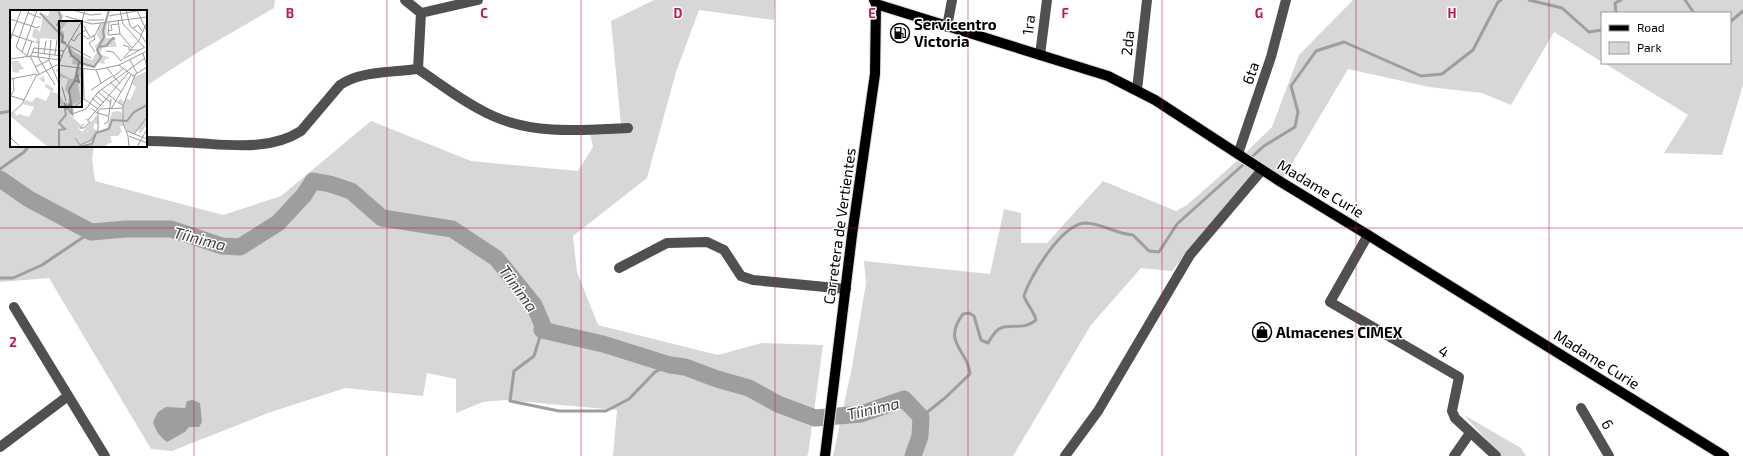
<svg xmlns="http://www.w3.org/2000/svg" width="1743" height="456" font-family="'Exo 2',sans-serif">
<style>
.green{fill:#d7d7d7}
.water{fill:#9e9e9e}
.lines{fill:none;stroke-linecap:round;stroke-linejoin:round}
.stream{stroke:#9e9e9e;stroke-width:3}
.river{stroke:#9e9e9e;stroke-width:17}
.major-casing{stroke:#dbdbdb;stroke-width:12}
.minor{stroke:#505050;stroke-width:10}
.major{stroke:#000;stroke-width:10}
.grid{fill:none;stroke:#c2185b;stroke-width:1;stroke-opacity:0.55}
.labels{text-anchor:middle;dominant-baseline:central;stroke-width:3;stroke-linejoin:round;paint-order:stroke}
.poi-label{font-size:15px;font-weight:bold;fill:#000;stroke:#fff;text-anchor:start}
.street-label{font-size:15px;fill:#000;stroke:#fff}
.water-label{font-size:16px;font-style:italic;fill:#3f3f3f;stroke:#fff}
.inset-river{fill:none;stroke:#9e9e9e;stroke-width:2}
.inset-road{fill:none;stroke:#999;stroke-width:1}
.view{fill:#000;fill-opacity:0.15;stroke:#000;stroke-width:2}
.inset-edge{fill:none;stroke:#000;stroke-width:2}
.grid-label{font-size:13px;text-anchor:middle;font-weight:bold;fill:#c2185b;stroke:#fff;stroke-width:3;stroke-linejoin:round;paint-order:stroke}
</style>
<rect width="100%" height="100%" fill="#fff"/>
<!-- green -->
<path class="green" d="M 0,0 L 275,0 L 274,8 L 198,52 L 146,86 L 146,11 L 11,11 L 11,146 L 94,146 L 92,159 L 95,181 L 223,215 L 281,196 L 371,121 L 471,161 L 578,171 L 593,147 L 589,128 L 621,124 L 611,21 L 654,0 L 775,0 L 774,20 L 699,10 L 676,72 L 647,178 L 573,236 L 577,272 L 598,325 L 718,355 L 762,343 L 823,345 L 808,455 L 806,456 L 613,456 L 617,410 L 505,400 L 483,402 L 456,413 L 456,379 L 427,373 L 423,396 L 345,388 L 268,413 L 172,451 L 151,449 L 49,278 L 0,282 Z
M 1353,0 L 1743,0 L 1743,85 L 1722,155 L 1664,153 L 1688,115 L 1604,63 L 1730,63 L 1730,13 L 1602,13 L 1602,62 L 1554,32 L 1511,105 L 1482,93 L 1429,87 L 1348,69 L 1281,182 L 1258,170 L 1172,271 L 1141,268 L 1091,325 L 1013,456 L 833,456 L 852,367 L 866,283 L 864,261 L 990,274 L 1004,209 L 1021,213 L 1021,243 L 1047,243 L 1103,181 L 1176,211 L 1187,205 L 1237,161 L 1272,127 L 1299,55 Z
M 1464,415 L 1521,448 L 1526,456 L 1501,456 Z"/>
<!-- water -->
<path class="water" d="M 193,400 L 200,403 L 202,422 L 199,427 L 189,427 L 185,432 L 167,442 C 159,436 156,431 153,422 L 158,412 L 166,407 L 185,408 L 187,401 Z"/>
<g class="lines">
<!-- stream -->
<path class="stream" d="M 1529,0 L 1562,8 L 1589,32 L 1602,30
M 1685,0 L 1694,13
M 1616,13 L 1615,3 L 1621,0
M 1730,22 L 1743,11
M 0,113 L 11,111
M 0,169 L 24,152 L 29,146
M 0,278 L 13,278 L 42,265 L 91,232
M 542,330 L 534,356 L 514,371 L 510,401 L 559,411 L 606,411 L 629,399 L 655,372 L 670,365
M 921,417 L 945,398 L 970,374 C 969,351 941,343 963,314 L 969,313 L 974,316 L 981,340 L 988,343 C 991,338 995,330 1001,328 C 1011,323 1023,331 1036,320 C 1034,311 1027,305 1024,296 C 1030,276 1062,224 1085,223 C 1102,223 1116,234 1133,235 L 1149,251 L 1159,252 L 1177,224 L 1264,146 L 1295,127 L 1298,112 L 1291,86 L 1316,51 L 1344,42 L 1421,76 L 1442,74 L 1473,50 L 1498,2 L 1501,0"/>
<!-- river -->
<path class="river" d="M 0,179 L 29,199 L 91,232 L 126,229 L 171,229 L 222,246 L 240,247 L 278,223 L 304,195 L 313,181 L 330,184 L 351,191 L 382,218 L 452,229 L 496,258 L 534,305 L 543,326 L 542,330 L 603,344 L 670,365 L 685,367 L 717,379 L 749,388 L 778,404 L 815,418 L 861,414 L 904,399 L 921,417 L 920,436 L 913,456"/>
<defs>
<path id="major" d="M 876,4 L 1108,76 L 1155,100 L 1281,182 L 1368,235 L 1724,456
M 825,456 L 852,235 L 875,74 L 876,4 L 874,0"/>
</defs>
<!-- major casing -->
<use href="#major" class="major-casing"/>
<!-- minor -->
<path class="minor" d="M 405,0 L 421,13
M 421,13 L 478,0
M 947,27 L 952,0
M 1040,55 L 1047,0
M 418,69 L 421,13
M 1137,90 L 1147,0
M 146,141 C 163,141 179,142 196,143 C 230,145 270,151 301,131 L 340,85 C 360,71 394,72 418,69 C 442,85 466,104 493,116 C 535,135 583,130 628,128
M 1238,154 L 1271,57 L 1286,0
M 1368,235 L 1330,302 L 1459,377 L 1452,411 L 1455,418 L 1496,456
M 619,268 L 667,243 L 707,242 L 724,250 L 741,276 L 753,280 L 846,289
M 14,307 L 105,456
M 1581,408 L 1609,456
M 0,447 L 68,396
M 1065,456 L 1098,411 L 1190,255 L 1262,170
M 1454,456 L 1470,433"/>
<!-- major -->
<use href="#major" class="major"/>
</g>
<!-- grid -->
<path class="grid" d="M 194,0 L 194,456M 387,0 L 387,456M 581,0 L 581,456M 775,0 L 775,456M 968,0 L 968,456M 1162,0 L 1162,456M 1356,0 L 1356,456M 1549,0 L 1549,456M 0,228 L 1743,228"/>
<!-- icons -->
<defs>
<symbol id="fuel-ring" viewBox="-11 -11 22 22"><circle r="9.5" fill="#fff" stroke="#000" stroke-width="1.5"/><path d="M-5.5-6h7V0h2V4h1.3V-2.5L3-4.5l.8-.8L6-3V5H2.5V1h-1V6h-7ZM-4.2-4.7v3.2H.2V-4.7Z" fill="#000"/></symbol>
<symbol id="shop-ring" viewBox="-11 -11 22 22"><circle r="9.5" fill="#fff" stroke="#000" stroke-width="1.5"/><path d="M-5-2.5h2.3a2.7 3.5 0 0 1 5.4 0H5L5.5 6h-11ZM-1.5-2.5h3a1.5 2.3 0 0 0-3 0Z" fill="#000"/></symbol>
</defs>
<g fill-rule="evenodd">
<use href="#fuel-ring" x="889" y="22" width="22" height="22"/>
<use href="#shop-ring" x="1251" y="321" width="22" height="22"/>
</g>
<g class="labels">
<!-- poi labels -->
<g class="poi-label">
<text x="914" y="24">Servicentro<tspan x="914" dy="17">Victoria</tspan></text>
<text x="1276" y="332">Almacenes CIMEX</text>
</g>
<!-- street labels -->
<g class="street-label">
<text transform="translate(1028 25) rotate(-83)">1ra</text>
<text transform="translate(1127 43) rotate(-84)">2da</text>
<text transform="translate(1250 73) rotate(-71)">6ta</text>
<text transform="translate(1321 188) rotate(31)">Madame Curie</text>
<text transform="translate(839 226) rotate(-82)">Carretera de Vertientes</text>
<text transform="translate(1444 351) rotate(30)">4</text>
<text transform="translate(1597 359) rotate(32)">Madame Curie</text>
<text transform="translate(1608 424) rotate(60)">6</text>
</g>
<!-- water labels -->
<g class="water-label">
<text transform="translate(200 238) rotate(15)">Tíinima</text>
<text transform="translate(519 288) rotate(54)">Tíinima</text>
<text transform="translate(873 408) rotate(-13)">Tíinima</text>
</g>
</g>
<!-- overview -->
<g transform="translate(10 10)">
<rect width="137" height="137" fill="#fff"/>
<path d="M 40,0 L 49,0 L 54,6 L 51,10 L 57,12 L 51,20 L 54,22 L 53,30 L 65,43 L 82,50 L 87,42 L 85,36 L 90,30 L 87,25 L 89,18 L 92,13 L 97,12 L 96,28 L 104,28 L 107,37 L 93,37 L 90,44 L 100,48 L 94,50 L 95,54 L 88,53 L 84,58 L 62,54 L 63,48 L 59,47 L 61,45 L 58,42 L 59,39 L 49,30 L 33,28 L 30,29 L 29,34 L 25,33 L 27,29 L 22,27 L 24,17 L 30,22 L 33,4 L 38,6 ZM 1,51 L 8,51 L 14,59 L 9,60 L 9,63 L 3,62 ZM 72,57 L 72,67 L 69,67 L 68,76 L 71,90 L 63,95 L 64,103 L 60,105 L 71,115 L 75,113 L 72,119 L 68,118 L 72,122 L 87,105 L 89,114 L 85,113 L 83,118 L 88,121 L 97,118 L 102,102 L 109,101 L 113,104 L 113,95 L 108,93 L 110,88 L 114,93 L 116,88 L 120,90 L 126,77 L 122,74 L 124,67 L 137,61 L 137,115 L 130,124 L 128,119 L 125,124 L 117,121 L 114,115 L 110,117 L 112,121 L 108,126 L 100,126 L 102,132 L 92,137 L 38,137 L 0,106 L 5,102 L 6,106 L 9,104 L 19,107 L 24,97 L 13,94 L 15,90 L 22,92 L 26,87 L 36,91 L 41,81 L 35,77 L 36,74 L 29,69 L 34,66 L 35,73 L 44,79 L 42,82 L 49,84 L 54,92 L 58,93 L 60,86 L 55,79 L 58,69 L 50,67 L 45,59 L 50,59 L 50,63 L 61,69 L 65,68 L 66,59 Z" fill="#d7d7d7"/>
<path class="inset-river" d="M 48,0 L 51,8 L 47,15 L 50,17 L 49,22 L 53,26 L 52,32 L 56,33M 30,3 L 49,23M 59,37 L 61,45 L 70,52M 88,37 L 96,36 L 103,28 L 105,29M 65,70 L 69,72 L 67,64M 55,100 L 55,95 L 62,104 L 61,93M 49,137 L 49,120 L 55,119 L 49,113 L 56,105 L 55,100 L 61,93 L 59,80 L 65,70 L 69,52 L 84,57 L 91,47 L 87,40 L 94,27 L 93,21 L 99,0M 69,137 L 82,134 L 86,123 L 99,119 L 102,110 L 117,111 L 124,102 L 137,95"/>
<path class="inset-road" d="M 63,0 L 80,5 L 91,4M 110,0 L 113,14 L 134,37M 116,0 L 120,16 L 131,25 L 137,34M 127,0 L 137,22M 18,3 L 31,8M 55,6 L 82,14 L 137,7M 99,6 L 132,0M 0,9 L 28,18 L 29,16M 77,10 L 94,10M 108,10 L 110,24 L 122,38M 99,12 L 98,25 L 110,24M 74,16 L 80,27M 123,18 L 128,15 L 133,22M 98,21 L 102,20 L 101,15 L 108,14M 0,24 L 24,32M 71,24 L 78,29 L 85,25 L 91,13M 83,25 L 85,29 L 79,33 L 85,42M 61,29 L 64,31 L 68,25 L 76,20M 41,30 L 39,50 L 50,76M 0,31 L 11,0M 29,31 L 28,47 L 45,75M 58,35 L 81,48M 113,35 L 119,37 L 119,40 L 129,40M 96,41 L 103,42 L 111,51M 12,42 L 27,0M 22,42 L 52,46M 133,43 L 137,57M 34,44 L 36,31M 45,45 L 47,30M 17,46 L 6,37 L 19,0M 17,46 L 22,31M 20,46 L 29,64M 21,46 L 24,38 L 54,41M 115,48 L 135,37M 0,49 L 21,46 L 50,50M 120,50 L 127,63M 111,51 L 129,30 L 137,12M 49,54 L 54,41 L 72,11 L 75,0M 109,55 L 123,66 L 137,57M 25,57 L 39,50M 97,58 L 110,74M 73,59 L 74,89 L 88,99M 86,60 L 91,73M 103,67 L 113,59M 0,69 L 27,64M 100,72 L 111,82M 52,77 L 56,91M 91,79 L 113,96M 81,80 L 102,66M 88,82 L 100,92M 85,85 L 94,93M 1,86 L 14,90M 0,87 L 4,80 L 3,68M 82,88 L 91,96M 64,97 L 74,89M 81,98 L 87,103 L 98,106M 89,99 L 113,98M 101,99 L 121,65M 62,104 L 76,99 L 88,82 L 135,48M 0,105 L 12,94 L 26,66 L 47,55 L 86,60 L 109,55 L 137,41M 78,110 L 118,63M 94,114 L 98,112 L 101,89M 70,118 L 74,118 L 80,112 L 76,109M 117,121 L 137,129M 124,124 L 137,107M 119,126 L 137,133M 0,127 L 10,137M 65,128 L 70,135 L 81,130 L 88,120 L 88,100M 119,137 L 118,126 L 113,113 L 113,96 L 125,65M 127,137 L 137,119"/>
<path class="view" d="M 49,11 L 72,11 L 72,97 L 49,97 Z"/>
<rect width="137" height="137" class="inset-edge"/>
</g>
<g class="grid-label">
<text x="290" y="18">B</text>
<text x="484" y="18">C</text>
<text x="678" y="18">D</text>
<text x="872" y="18">E</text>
<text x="1065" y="18">F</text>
<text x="1259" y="18">G</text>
<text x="1452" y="18">H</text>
<text x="13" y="347">2</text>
</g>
<!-- legend -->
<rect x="1601" y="12" width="130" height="52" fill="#ffffff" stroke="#999999"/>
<rect x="1609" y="25" width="20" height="6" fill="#000000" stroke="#999999"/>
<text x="1637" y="32" font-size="12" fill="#000000">Road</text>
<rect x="1609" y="42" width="20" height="12" fill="#d7d7d7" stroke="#999999"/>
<text x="1637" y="52" font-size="12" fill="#000000">Park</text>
</svg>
